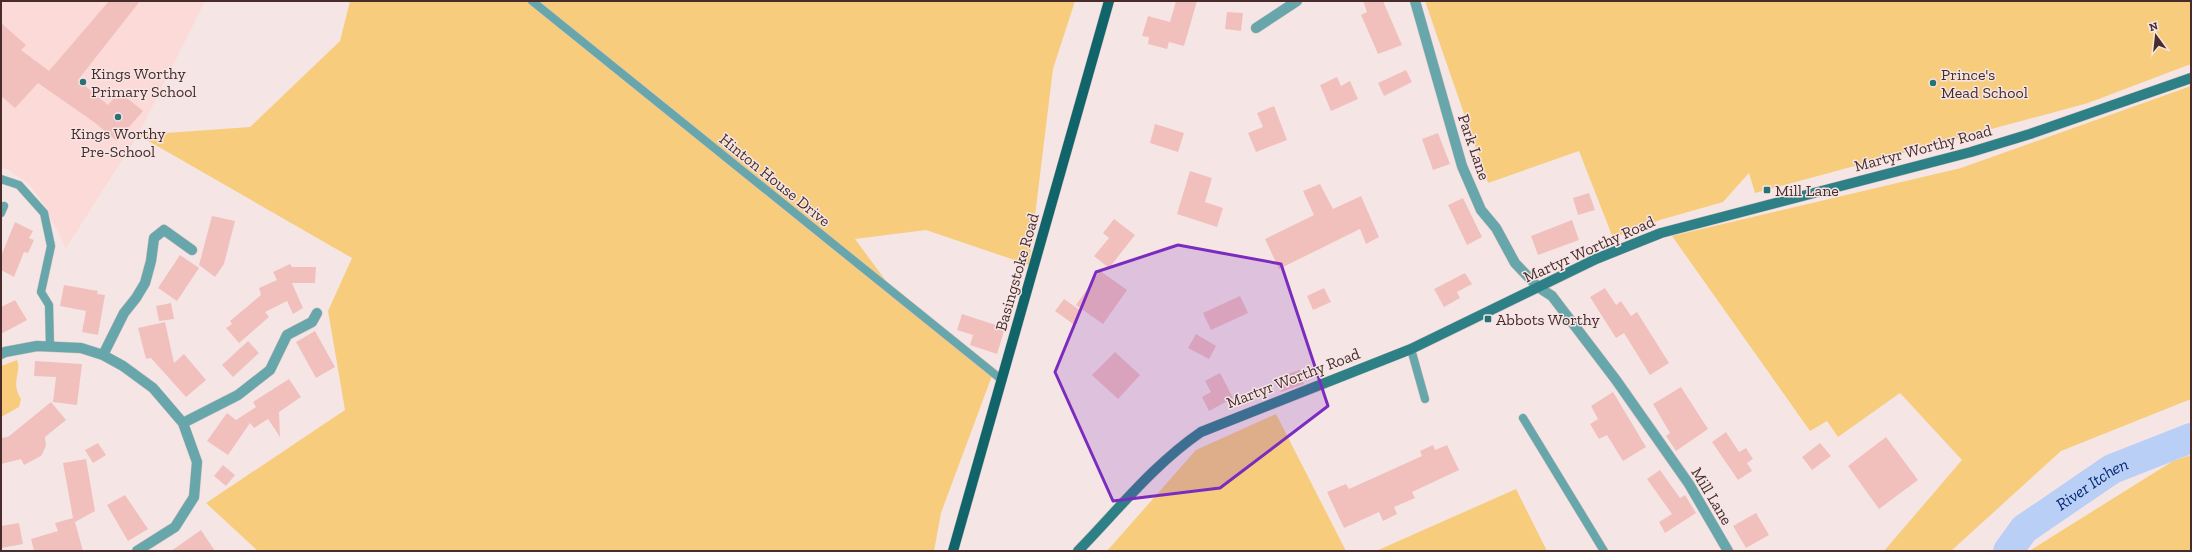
<svg xmlns="http://www.w3.org/2000/svg" width="2192" height="552" font-family="'Zilla Slab',serif">
<style>
.built{fill:#fbdad7}
.green{fill:#f7cd7d}
.lines{fill:none;stroke-linecap:round;stroke-linejoin:round}
.river{stroke:#bacff5;stroke-width:30}
.building{fill:#f1c0bd}
.service-casing{stroke:#d2c1c0;stroke-width:9}
.minor-casing{stroke:#d2c1c0;stroke-width:11}
.secondary-casing{stroke:#d2c1c0;stroke-width:11}
.primary-casing{stroke:#d2c1c0;stroke-width:11}
.service{stroke:#67a6ab;stroke-width:8}
.minor{stroke:#67a6ab;stroke-width:10}
.secondary{stroke:#2e8087;stroke-width:10}
.primary{stroke:#116469;stroke-width:10}
.marked{fill:#7b2cbf;fill-opacity:0.2;stroke:#7b2cbf;stroke-width:3;stroke-linejoin:round}
.poi-dot{fill:#277177;stroke:#f5e6e5;stroke-width:1.5}
.labels{text-anchor:middle;dominant-baseline:central;stroke-width:3;stroke-linejoin:round;paint-order:stroke}
.poi-label{font-size:16px;fill:#482c2b;stroke:#f5e6e5;text-anchor:start}
.street-label{font-size:16px;fill:#482c2b;stroke:#f5e6e5}
.water-label{font-size:17px;font-style:italic;fill:#022674;stroke:#f5e6e5}
</style>
<rect width="100%" height="100%" fill="#f5e6e5"/>
<!-- built -->
<path class="built" d="M 1,1 L 205,1 L 138,135 L 66,248 L 43,203 L 29,184 L 7,169 L 1,168 Z"/>
<!-- green -->
<path class="green" d="M 350,1 L 1075,1 L 1053,69 L 1029,265 L 926,230 L 855,239 L 889,285 L 993,373 L 941,513 L 934,551 L 258,551 L 206,503 L 345,410 L 328,311 L 352,258 L 138,135 L 250,127 L 340,41 Z
M 1425,1 L 2191,1 L 2191,64 L 2088,103 L 1755,193 L 1749,173 L 1723,202 L 1660,220 L 1613,238 L 1579,151 L 1488,183 Z
M 2191,86 L 2191,399 L 2061,451 L 1951,551 L 1884,551 L 1962,460 L 1900,393 L 1838,437 L 1827,421 L 1810,431 L 1672,236 L 1961,168 Z
M 17,360 C 22,374 10,381 21,399 L 19,407 L 1,417 L 1,366 Z
M 1276,414 L 1346,551 L 1107,551 L 1196,450 Z
M 2191,455 L 2191,551 L 2029,551 L 2173,461 Z
M 1516,489 L 1547,551 L 1376,551 Z"/>
<g class="lines">
<!-- river -->
<path class="river" id="s1" d="M 2008,551 L 2024,529 L 2112,469 L 2191,438"/>
</g>
<!-- building -->
<path class="building" d="M 109,1 L 140,1 L 78,80 L 108,105 L 119,92 L 143,111 L 117,141 L 94,122 L 38,83 L 15,108 L 1,96 L 1,23 L 26,45 L 21,50 L 49,71 Z
M 1176,1 L 1197,1 L 1184,46 L 1169,42 L 1167,49 L 1148,44 L 1149,37 L 1142,36 L 1148,16 L 1170,22 Z
M 1363,1 L 1383,1 L 1402,45 L 1378,54 L 1361,15 L 1367,12 Z
M 1227,12 L 1243,13 L 1241,31 L 1225,29 Z
M 1406,70 L 1412,82 L 1384,96 L 1378,83 Z
M 1337,77 L 1341,86 L 1350,81 L 1358,99 L 1331,111 L 1320,85 Z
M 1274,106 L 1287,140 L 1256,152 L 1248,133 L 1263,127 L 1257,113 Z
M 1155,124 L 1184,133 L 1178,152 L 1150,143 Z
M 1438,133 L 1450,164 L 1433,170 L 1422,139 Z
M 1190,171 L 1212,178 L 1205,202 L 1223,208 L 1217,227 L 1177,214 Z
M 1320,184 L 1333,209 L 1361,196 L 1379,237 L 1366,244 L 1360,229 L 1279,269 L 1265,239 L 1314,215 L 1303,191 Z
M 1589,193 L 1595,210 L 1578,215 L 1573,198 Z
M 1463,198 L 1482,237 L 1467,245 L 1448,205 Z
M 212,216 L 235,221 L 224,264 L 215,277 L 199,265 Z
M 1114,219 L 1135,235 L 1109,268 L 1094,256 L 1109,238 L 1103,233 Z
M 1572,220 L 1579,240 L 1538,255 L 1531,236 Z
M 15,222 L 33,231 L 29,238 L 34,240 L 28,253 L 24,252 L 14,277 L 1,270 L 1,256 Z
M 180,255 L 199,268 L 177,301 L 158,288 Z
M 290,264 L 292,267 L 316,267 L 315,283 L 292,283 L 303,308 L 293,314 L 287,301 L 265,312 L 269,317 L 239,343 L 226,328 L 232,324 L 230,321 L 261,295 L 259,288 L 277,280 L 273,272 Z
M 1100,271 L 1127,290 L 1103,324 L 1076,305 Z
M 1465,273 L 1472,284 L 1457,292 L 1460,298 L 1444,307 L 1434,289 Z
M 64,285 L 98,291 L 97,294 L 105,295 L 98,335 L 82,332 L 86,311 L 60,306 Z
M 1324,288 L 1331,302 L 1313,310 L 1307,296 Z
M 1605,288 L 1616,305 L 1621,301 L 1631,316 L 1637,312 L 1669,363 L 1650,375 L 1624,333 L 1616,338 L 1590,297 Z
M 1240,296 L 1248,313 L 1211,330 L 1203,313 Z
M 1064,299 L 1081,311 L 1073,324 L 1055,311 Z
M 15,300 L 27,320 L 1,334 L 1,307 Z
M 171,303 L 174,319 L 159,321 L 156,306 Z
M 962,314 L 1005,328 L 997,354 L 970,345 L 973,335 L 957,330 Z
M 165,322 L 174,363 L 184,354 L 206,380 L 186,397 L 151,358 L 146,359 L 138,328 Z
M 315,331 L 335,367 L 316,378 L 296,342 Z
M 1196,334 L 1216,346 L 1209,359 L 1188,348 Z
M 248,341 L 259,353 L 233,377 L 222,365 Z
M 1115,352 L 1140,375 L 1118,399 L 1092,375 Z
M 35,361 L 82,364 L 77,405 L 53,402 L 56,377 L 34,376 Z
M 1300,370 L 1304,384 L 1281,392 L 1277,377 Z
M 1220,373 L 1233,398 L 1209,411 L 1202,397 L 1211,392 L 1205,381 Z
M 289,379 L 301,397 L 279,412 L 280,437 L 268,419 L 254,428 L 250,423 L 228,455 L 207,441 L 227,413 L 236,420 L 256,407 L 253,402 Z
M 1681,387 L 1708,429 L 1676,451 L 1666,436 L 1670,433 L 1653,404 Z
M 1613,392 L 1646,447 L 1623,461 L 1607,435 L 1599,439 L 1590,424 L 1598,419 L 1591,406 Z
M 51,402 L 66,420 L 45,437 L 46,446 L 41,456 L 24,465 L 21,459 L 1,464 L 1,438 L 8,437 Z
M 1726,432 L 1739,452 L 1746,448 L 1753,459 L 1747,463 L 1752,471 L 1738,480 L 1712,442 Z
M 1886,437 L 1918,480 L 1879,509 L 1848,466 Z
M 98,443 L 106,455 L 93,463 L 85,450 Z
M 1820,443 L 1831,456 L 1812,470 L 1802,457 Z
M 1433,445 L 1435,450 L 1447,445 L 1459,470 L 1412,492 L 1415,498 L 1394,507 L 1397,514 L 1383,521 L 1379,512 L 1344,528 L 1327,492 L 1346,484 L 1349,489 L 1422,456 L 1420,451 Z
M 86,459 L 95,511 L 75,522 L 83,551 L 34,551 L 31,539 L 58,531 L 55,523 L 73,518 L 63,463 Z
M 223,465 L 235,475 L 226,486 L 214,476 Z
M 1660,470 L 1680,498 L 1685,495 L 1696,513 L 1665,533 L 1659,522 L 1672,514 L 1647,479 Z
M 125,495 L 148,529 L 128,541 L 107,505 Z
M 1756,513 L 1769,535 L 1746,548 L 1733,526 Z
M 19,523 L 23,544 L 1,548 L 1,526 Z
M 201,530 L 215,551 L 171,551 Z"/>
<g class="lines">
<defs>
<path id="service" d="M 532,1 L 1002,380
M 1,179 L 19,185 L 44,213 L 51,246 L 41,292 L 49,305 L 50,347
M 1,213 L 4,206
M 1411,349 L 1425,399
M 1523,418 L 1604,551"/>
<path id="minor" d="M 1415,1 L 1462,166 L 1481,210 L 1496,228 L 1515,263 L 1538,287 L 1552,296 L 1616,380 L 1689,484 L 1728,551
M 1256,28 L 1297,1
M 1,354 L 5,352 L 37,346 L 81,348 L 103,355 L 123,366 L 153,388 L 183,423 L 197,462 L 194,497 L 175,527 L 137,551
M 103,355 L 124,313 L 136,298 L 145,283 L 151,261 L 154,238 L 164,230 L 192,250
M 183,423 L 238,395 L 270,370 L 287,335 L 312,322 L 317,313"/>
<path id="secondary" d="M 1078,551 C 1118,510 1153,465 1201,432 L 1411,349 L 1596,259 L 1661,233 L 1971,152 L 2030,134 L 2191,78"/>
<path id="primary" d="M 953,551 L 1109,1"/>
</defs>
<!-- service casing -->
<use href="#service" class="service-casing"/>
<!-- minor casing -->
<use href="#minor" class="minor-casing"/>
<!-- secondary casing -->
<use href="#secondary" class="secondary-casing"/>
<!-- primary casing -->
<use href="#primary" class="primary-casing"/>
<!-- service -->
<use href="#service" class="service"/>
<!-- minor -->
<use href="#minor" class="minor"/>
<!-- secondary -->
<use href="#secondary" class="secondary"/>
<!-- primary -->
<use href="#primary" class="primary"/>
</g>
<!-- marked area -->
<path class="marked" d="M 1178,245 L 1281,264 L 1328,406 L 1220,488 L 1113,501 L 1055,372 L 1096,272 Z"/>
<!-- markers -->
<g class="poi-dot">
<circle cx="83" cy="82" r="4"/>
<circle cx="1933" cy="83" r="4"/>
<circle cx="118" cy="117" r="4"/>
<rect x="1763" y="186" width="8" height="8" rx="2"/>
<rect x="1484" y="315" width="8" height="8" rx="2"/>
</g>
<g class="labels">
<!-- poi labels -->
<g class="poi-label">
<text x="91" y="73">Kings Worthy<tspan x="91" dy="18">Primary School</tspan></text>
<text x="1941" y="74">Prince's<tspan x="1941" dy="18">Mead School</tspan></text>
<text x="118" y="133" text-anchor="middle">Kings Worthy<tspan x="118" dy="18">Pre-School</tspan></text>
<text x="1775" y="190">Mill Lane</text>
<text x="1496" y="319">Abbots Worthy</text>
</g>
<!-- street labels -->
<g class="street-label">
<text transform="translate(1474 147) rotate(71)">Park Lane</text>
<text transform="translate(1923 148) rotate(-15)">Martyr Worthy Road</text>
<text transform="translate(775 180) rotate(39)">Hinton House Drive</text>
<text transform="translate(1589 249) rotate(-24)">Martyr Worthy Road</text>
<text transform="translate(1017 272) rotate(-74)">Basingstoke Road</text>
<text transform="translate(1293 378) rotate(-21)">Martyr Worthy Road</text>
<text transform="translate(1712 496) rotate(59)">Mill Lane</text>
</g>
<!-- water labels -->
<g class="water-label">
<text stroke="none"><textPath href="#s1" startOffset="109">River Itchen</textPath></text>
</g>
</g>
<!-- border -->
<rect width="2192" height="552" fill="none" stroke="#482c2b" stroke-width="4"/>
<!-- north arrow -->
<g transform="translate(2156 36) rotate(345)" stroke="#f5e6e5" stroke-width="3" paint-order="stroke">
<path d="M0-3L7 15L0 10L-7 15Z" fill="#482c2b"/>
<text y="-6" font-size="11" font-weight="bold" text-anchor="middle" fill="#482c2b">N</text>
</g>
</svg>
